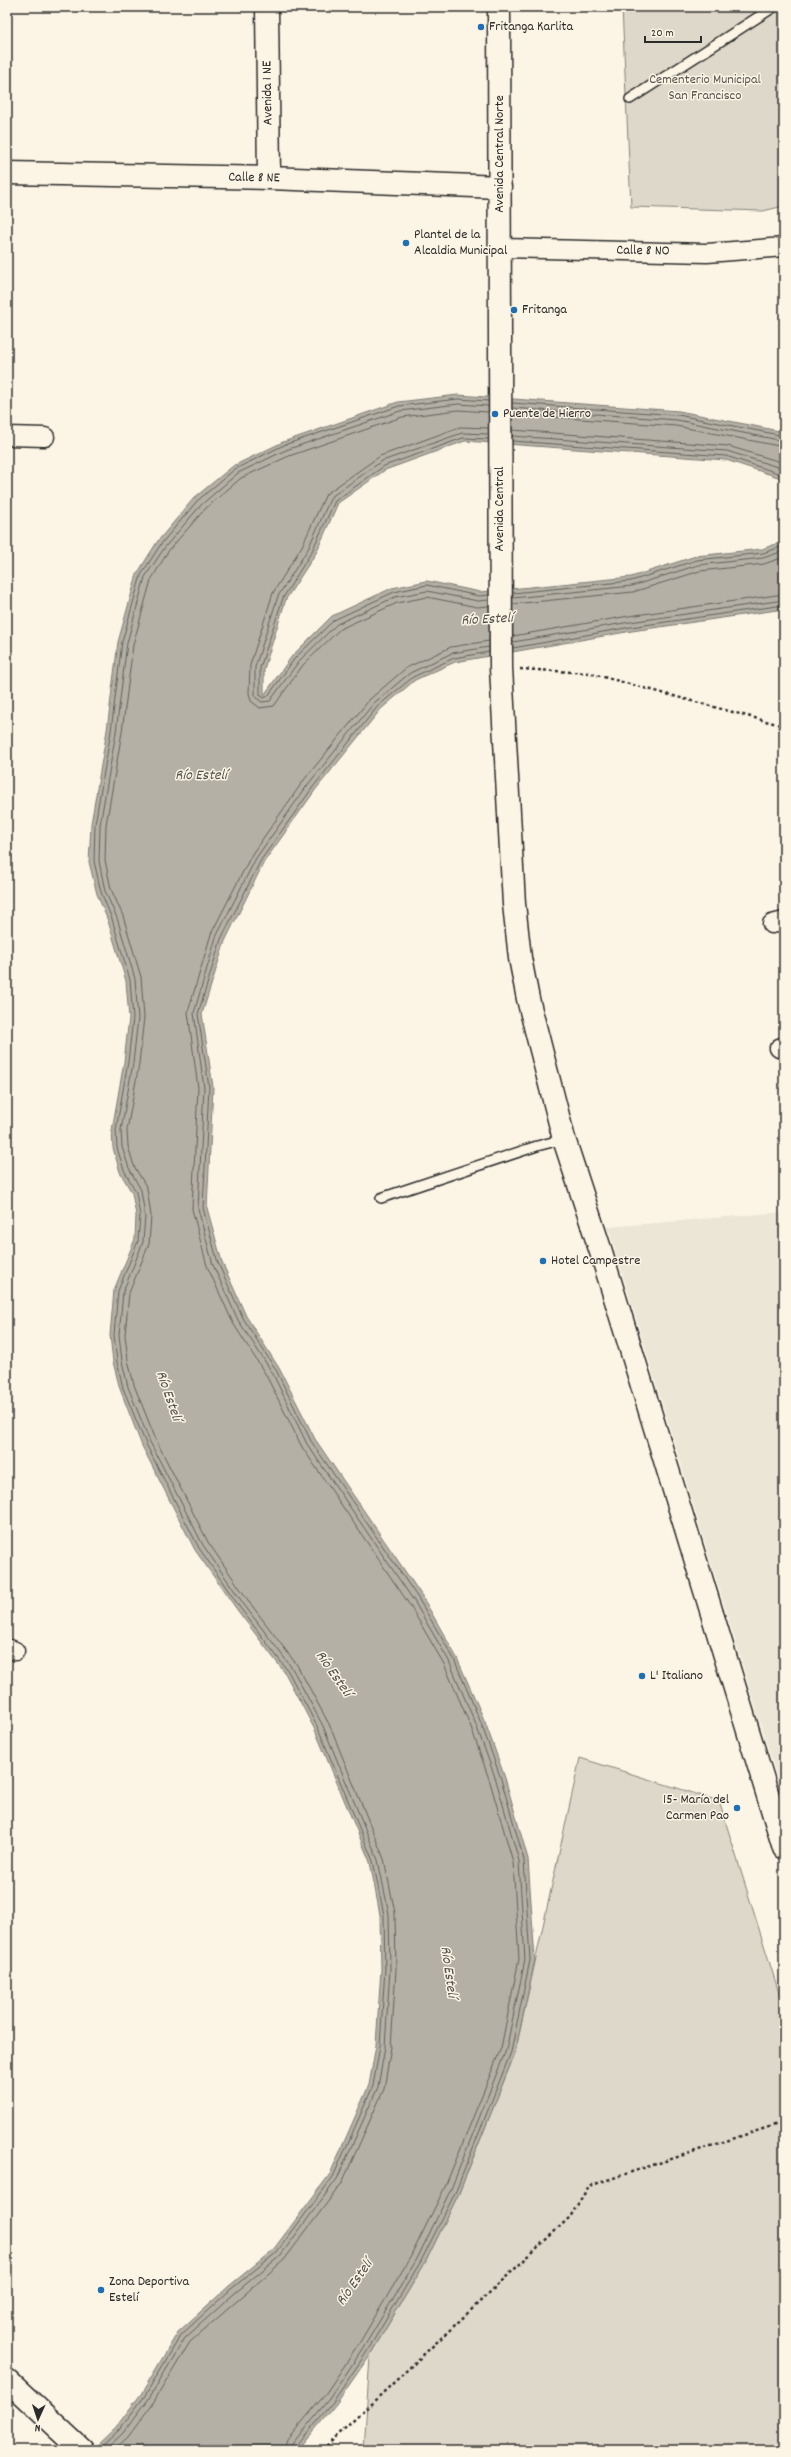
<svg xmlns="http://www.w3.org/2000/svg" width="791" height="2457" font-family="Dekko,sans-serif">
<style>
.built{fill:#ece6d7}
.green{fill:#ded8ca;stroke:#84827a}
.water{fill:#b4b0a5;stroke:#7d7b74}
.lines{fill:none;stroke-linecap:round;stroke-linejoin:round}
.shore{stroke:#62605c;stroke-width:1}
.service-casing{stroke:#2b2b2b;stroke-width:12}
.minor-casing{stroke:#2b2b2b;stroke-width:21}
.tertiary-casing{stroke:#2b2b2b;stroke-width:25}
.trunk-casing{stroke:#2b2b2b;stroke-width:25}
.path{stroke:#2b2b2b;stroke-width:2.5;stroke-dasharray:3 3;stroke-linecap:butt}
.service{stroke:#fcf5e5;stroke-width:9}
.minor{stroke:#fcf5e5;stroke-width:18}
.tertiary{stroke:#fcf5e5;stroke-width:22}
.trunk{stroke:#fcf5e5;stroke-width:22}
.poi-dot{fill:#1f6fb2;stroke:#fcf5e5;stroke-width:1.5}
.labels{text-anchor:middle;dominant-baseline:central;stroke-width:3;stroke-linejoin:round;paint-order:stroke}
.poi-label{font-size:14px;fill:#2b2b2b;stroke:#fcf5e5;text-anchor:start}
.park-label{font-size:14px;fill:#585653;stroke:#fcf5e5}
.street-label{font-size:14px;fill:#2b2b2b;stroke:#fcf5e5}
.water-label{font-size:15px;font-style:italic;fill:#545350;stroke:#fcf5e5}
</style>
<rect width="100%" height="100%" fill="#fcf5e5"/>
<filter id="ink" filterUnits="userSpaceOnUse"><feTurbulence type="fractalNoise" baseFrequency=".025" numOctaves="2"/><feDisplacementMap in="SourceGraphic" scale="8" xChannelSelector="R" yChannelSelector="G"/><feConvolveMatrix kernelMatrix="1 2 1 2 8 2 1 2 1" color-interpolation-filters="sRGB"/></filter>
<g filter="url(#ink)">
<!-- built -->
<path class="built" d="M 784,1212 L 784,1800 L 608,1227 Z"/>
<!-- green -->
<path class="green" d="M 622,7 L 784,7 L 784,206 L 763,211 L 631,207 Z
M 580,1758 L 719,1801 L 784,2009 L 784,2450 L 364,2450 L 370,2355 L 425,2263 L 459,2193 L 515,2053 Z"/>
<!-- water -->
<path class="water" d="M 458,395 L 679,411 L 784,432 L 784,479 L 726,460 L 465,441 L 385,470 L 338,503 L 316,553 L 286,599 L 264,669 L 264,695 L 292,656 L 332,616 L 392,588 L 427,581 L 480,592 L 631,577 L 696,556 L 762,549 L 784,541 L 784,609 L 632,631 L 455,662 L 415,680 L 381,709 L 316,789 L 264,862 L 225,941 L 202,1014 L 213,1087 L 207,1208 L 222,1262 L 246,1316 L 279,1368 L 315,1439 L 422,1596 L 457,1658 L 485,1722 L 505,1778 L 528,1859 L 535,1960 L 515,2053 L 459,2193 L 425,2263 L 370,2355 L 336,2404 L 298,2450 L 92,2450 L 116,2427 L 141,2394 L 178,2332 L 229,2286 L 273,2250 L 330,2174 L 369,2085 L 376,2045 L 381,1969 L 380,1915 L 370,1862 L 315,1730 L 285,1673 L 238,1611 L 195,1550 L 142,1446 L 120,1389 L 113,1362 L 110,1335 L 114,1290 L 135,1239 L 136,1215 L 132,1193 L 120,1172 L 113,1148 L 112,1130 L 124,1062 L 129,1018 L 126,981 L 108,921 L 97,894 L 89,862 L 91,824 L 107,730 L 118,642 L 137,574 L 157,542 L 194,498 L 233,466 L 283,442 L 398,402 Z"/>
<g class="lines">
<!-- shore -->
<path class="shore" d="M 512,403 L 678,415 L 784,436
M 512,408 L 677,420 L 784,441
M 512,414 L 676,426 L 784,447
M 488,428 L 460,427 L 380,456 L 326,494 L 302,546 L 273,593 L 250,665 L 249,693 L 251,701 L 260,708 L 274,706 L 303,665 L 340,629 L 397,603 L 427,597 L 477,607 L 489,606
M 512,430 L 728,446 L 784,463
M 488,434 L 462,433 L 382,461 L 331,497 L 308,549 L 278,596 L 255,667 L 255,697 L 262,702 L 270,701 L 299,661 L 337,624 L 395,597 L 427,591 L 478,601 L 489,600
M 512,436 L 727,451 L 784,469
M 488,439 L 463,438 L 384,466 L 335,501 L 312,551 L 283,598 L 260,668 L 260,695 L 264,698 L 268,696 L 295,658 L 334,620 L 394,592 L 427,585 L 479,596 L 489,595
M 512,441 L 726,456 L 784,475
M 513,593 L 631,581 L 697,560 L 763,553 L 784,546
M 513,598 L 632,586 L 698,565 L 763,558 L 784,551
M 513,604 L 633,592 L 700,571 L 764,564 L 784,557
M 513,636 L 629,616 L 784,594
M 513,642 L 630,622 L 784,600
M 513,648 L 631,627 L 784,605
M 98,2450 L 119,2430 L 144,2397 L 181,2335 L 231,2289 L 276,2253 L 333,2177 L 373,2086 L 380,2046 L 385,1969 L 384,1915 L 373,1861 L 318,1728 L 288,1671 L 241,1609 L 199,1548 L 146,1444 L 123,1388 L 117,1362 L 114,1335 L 118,1291 L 138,1241 L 140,1216 L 136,1192 L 124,1170 L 117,1148 L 116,1130 L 128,1062 L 133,1018 L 130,980 L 112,919 L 101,892 L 94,861 L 95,824 L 111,731 L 122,642 L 141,575 L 161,544 L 197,501 L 235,469 L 284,445 L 399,406 L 458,399 L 488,401
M 105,2450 L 123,2433 L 148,2400 L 185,2338 L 235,2293 L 280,2256 L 337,2179 L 378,2087 L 385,2047 L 390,1969 L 389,1914 L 378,1860 L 323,1726 L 292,1668 L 245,1606 L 203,1545 L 150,1442 L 128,1387 L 122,1361 L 119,1335 L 123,1292 L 143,1242 L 145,1216 L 141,1190 L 129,1168 L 122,1147 L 121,1130 L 133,1063 L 138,1018 L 135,979 L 117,918 L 105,891 L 99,861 L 100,825 L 116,732 L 127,643 L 145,577 L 165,547 L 201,505 L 238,473 L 286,450 L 400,411 L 458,404 L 488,406
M 114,2450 L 128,2437 L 153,2403 L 190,2342 L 284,2260 L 342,2183 L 384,2089 L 391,2047 L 396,1969 L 395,1913 L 384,1859 L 329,1724 L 297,1665 L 250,1603 L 208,1542 L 156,1440 L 134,1385 L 128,1360 L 125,1335 L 129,1293 L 149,1244 L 151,1216 L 147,1188 L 134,1166 L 128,1146 L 127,1130 L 139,1064 L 144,1017 L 141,977 L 123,916 L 111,889 L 105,860 L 106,825 L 122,732 L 133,645 L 151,580 L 169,550 L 205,509 L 241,478 L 289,456 L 402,417 L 458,410 L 488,412
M 284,2450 L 287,2440 L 324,2396 L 357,2347 L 411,2256 L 445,2187 L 501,2048 L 519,1959 L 513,1862 L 490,1782 L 471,1727 L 444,1664 L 409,1604 L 302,1447 L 266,1375 L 233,1323 L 207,1266 L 192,1209 L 198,1088 L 188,1012 L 211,934 L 252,854 L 304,780 L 370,699 L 406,668 L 451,647 L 489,641
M 290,2450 L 292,2444 L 329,2399 L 362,2350 L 417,2259 L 451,2189 L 506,2050 L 525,1960 L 519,1861 L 496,1780 L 476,1725 L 449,1661 L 414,1601 L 307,1444 L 272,1372 L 238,1320 L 213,1265 L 198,1209 L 204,1088 L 194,1013 L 216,937 L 256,858 L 309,783 L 374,703 L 410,673 L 452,653 L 489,647
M 295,2450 L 296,2446 L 333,2402 L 366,2353 L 421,2261 L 456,2191 L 511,2052 L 530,1960 L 524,1860 L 501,1779 L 481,1723 L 454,1659 L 418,1598 L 311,1441 L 276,1370 L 243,1318 L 218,1263 L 203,1208 L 209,1087 L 198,1014 L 221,939 L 261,860 L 313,787 L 378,706 L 413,677 L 454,658 L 489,652"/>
<defs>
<path id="service" d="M 630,99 L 774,7
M 381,1198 L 537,1146 L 564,1139"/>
<path id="minor" d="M 501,248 L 707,253 L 784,247
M 7,436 L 45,437
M 772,924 L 784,921
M 779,1048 L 784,1046
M 7,1648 L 15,1651"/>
<path id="tertiary" d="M 267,7 L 269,178
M 499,7 L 501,668 L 514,904 L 520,958 L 528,999 L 564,1139 L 601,1252 L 784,1848
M 7,173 L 269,178 L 500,187"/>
<path id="trunk" d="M 7,2380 L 82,2450"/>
</defs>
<!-- service casing -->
<use href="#service" class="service-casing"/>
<!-- minor casing -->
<use href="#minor" class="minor-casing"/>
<!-- tertiary casing -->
<use href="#tertiary" class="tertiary-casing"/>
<!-- trunk casing -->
<use href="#trunk" class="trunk-casing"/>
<!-- path -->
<path class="path" d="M 520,669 L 589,673 L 784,726
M 322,2450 L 570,2217 L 589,2186 L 784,2122"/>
<!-- service -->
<use href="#service" class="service"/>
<!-- minor -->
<use href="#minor" class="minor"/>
<!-- tertiary -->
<use href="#tertiary" class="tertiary"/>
<!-- trunk -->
<use href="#trunk" class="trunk"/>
</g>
</g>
<!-- markers -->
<g class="poi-dot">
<circle cx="481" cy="27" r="4"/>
<circle cx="406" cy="243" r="4"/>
<circle cx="514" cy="310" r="4"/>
<circle cx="495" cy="414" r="4"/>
<circle cx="543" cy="1261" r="4"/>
<circle cx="642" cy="1676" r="4"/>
<circle cx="737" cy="1808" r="4"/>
<circle cx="101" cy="2290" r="4"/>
</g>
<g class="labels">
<!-- poi labels -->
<g class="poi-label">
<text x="489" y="27">Fritanga Karlita</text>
<text x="414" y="235">Plantel de la<tspan x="414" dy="16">Alcaldia Municipal</tspan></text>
<text x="522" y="310">Fritanga</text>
<text x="503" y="414">Puente de Hierro</text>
<text x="551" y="1261">Hotel Campestre</text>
<text x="650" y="1676">L' Italiano</text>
<text x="729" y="1800" text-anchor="end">15- María del<tspan x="729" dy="16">Carmen Pao</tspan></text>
<text x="109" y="2282">Zona Deportiva<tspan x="109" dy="16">Estelí</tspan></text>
</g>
<!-- park labels -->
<g class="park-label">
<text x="705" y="80">Cementerio Municipal<tspan x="705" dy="16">San Francisco</tspan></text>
</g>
<!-- street labels -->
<g class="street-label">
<text transform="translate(268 93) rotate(-91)">Avenida 1 NE</text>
<text transform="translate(500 154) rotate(-90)">Avenida Central Norte</text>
<text transform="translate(254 178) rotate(1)">Calle 8 NE</text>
<text transform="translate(643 251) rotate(1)">Calle 8 NO</text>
<text transform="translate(500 509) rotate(-90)">Avenida Central</text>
</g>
<!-- water labels -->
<g class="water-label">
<text transform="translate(487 620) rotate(-3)">Río Estelí</text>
<text x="201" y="776">Río Estelí</text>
<text transform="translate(168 1396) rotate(71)">Río Estelí</text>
<text transform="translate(333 1674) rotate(55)">Río Estelí</text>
<text transform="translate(448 1972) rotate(82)">Río Estelí</text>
<text transform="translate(355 2283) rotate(-55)">Río Estelí</text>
</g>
</g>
<!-- margin -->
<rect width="791" height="2457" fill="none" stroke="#fcf5e5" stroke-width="24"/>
<rect x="12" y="12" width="767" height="2433" fill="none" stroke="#2b2b2b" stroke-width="1.5" filter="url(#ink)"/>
<!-- north arrow -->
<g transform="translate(38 2419) rotate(183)" stroke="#fcf5e5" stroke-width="3" paint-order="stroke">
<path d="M0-3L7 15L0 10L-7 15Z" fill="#2b2b2b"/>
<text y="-6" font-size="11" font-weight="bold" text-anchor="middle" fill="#2b2b2b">N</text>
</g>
<!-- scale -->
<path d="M645 36v6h56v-6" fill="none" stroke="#2b2b2b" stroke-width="2"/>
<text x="651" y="36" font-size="12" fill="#2b2b2b" stroke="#fcf5e5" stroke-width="3" paint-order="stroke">20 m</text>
</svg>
